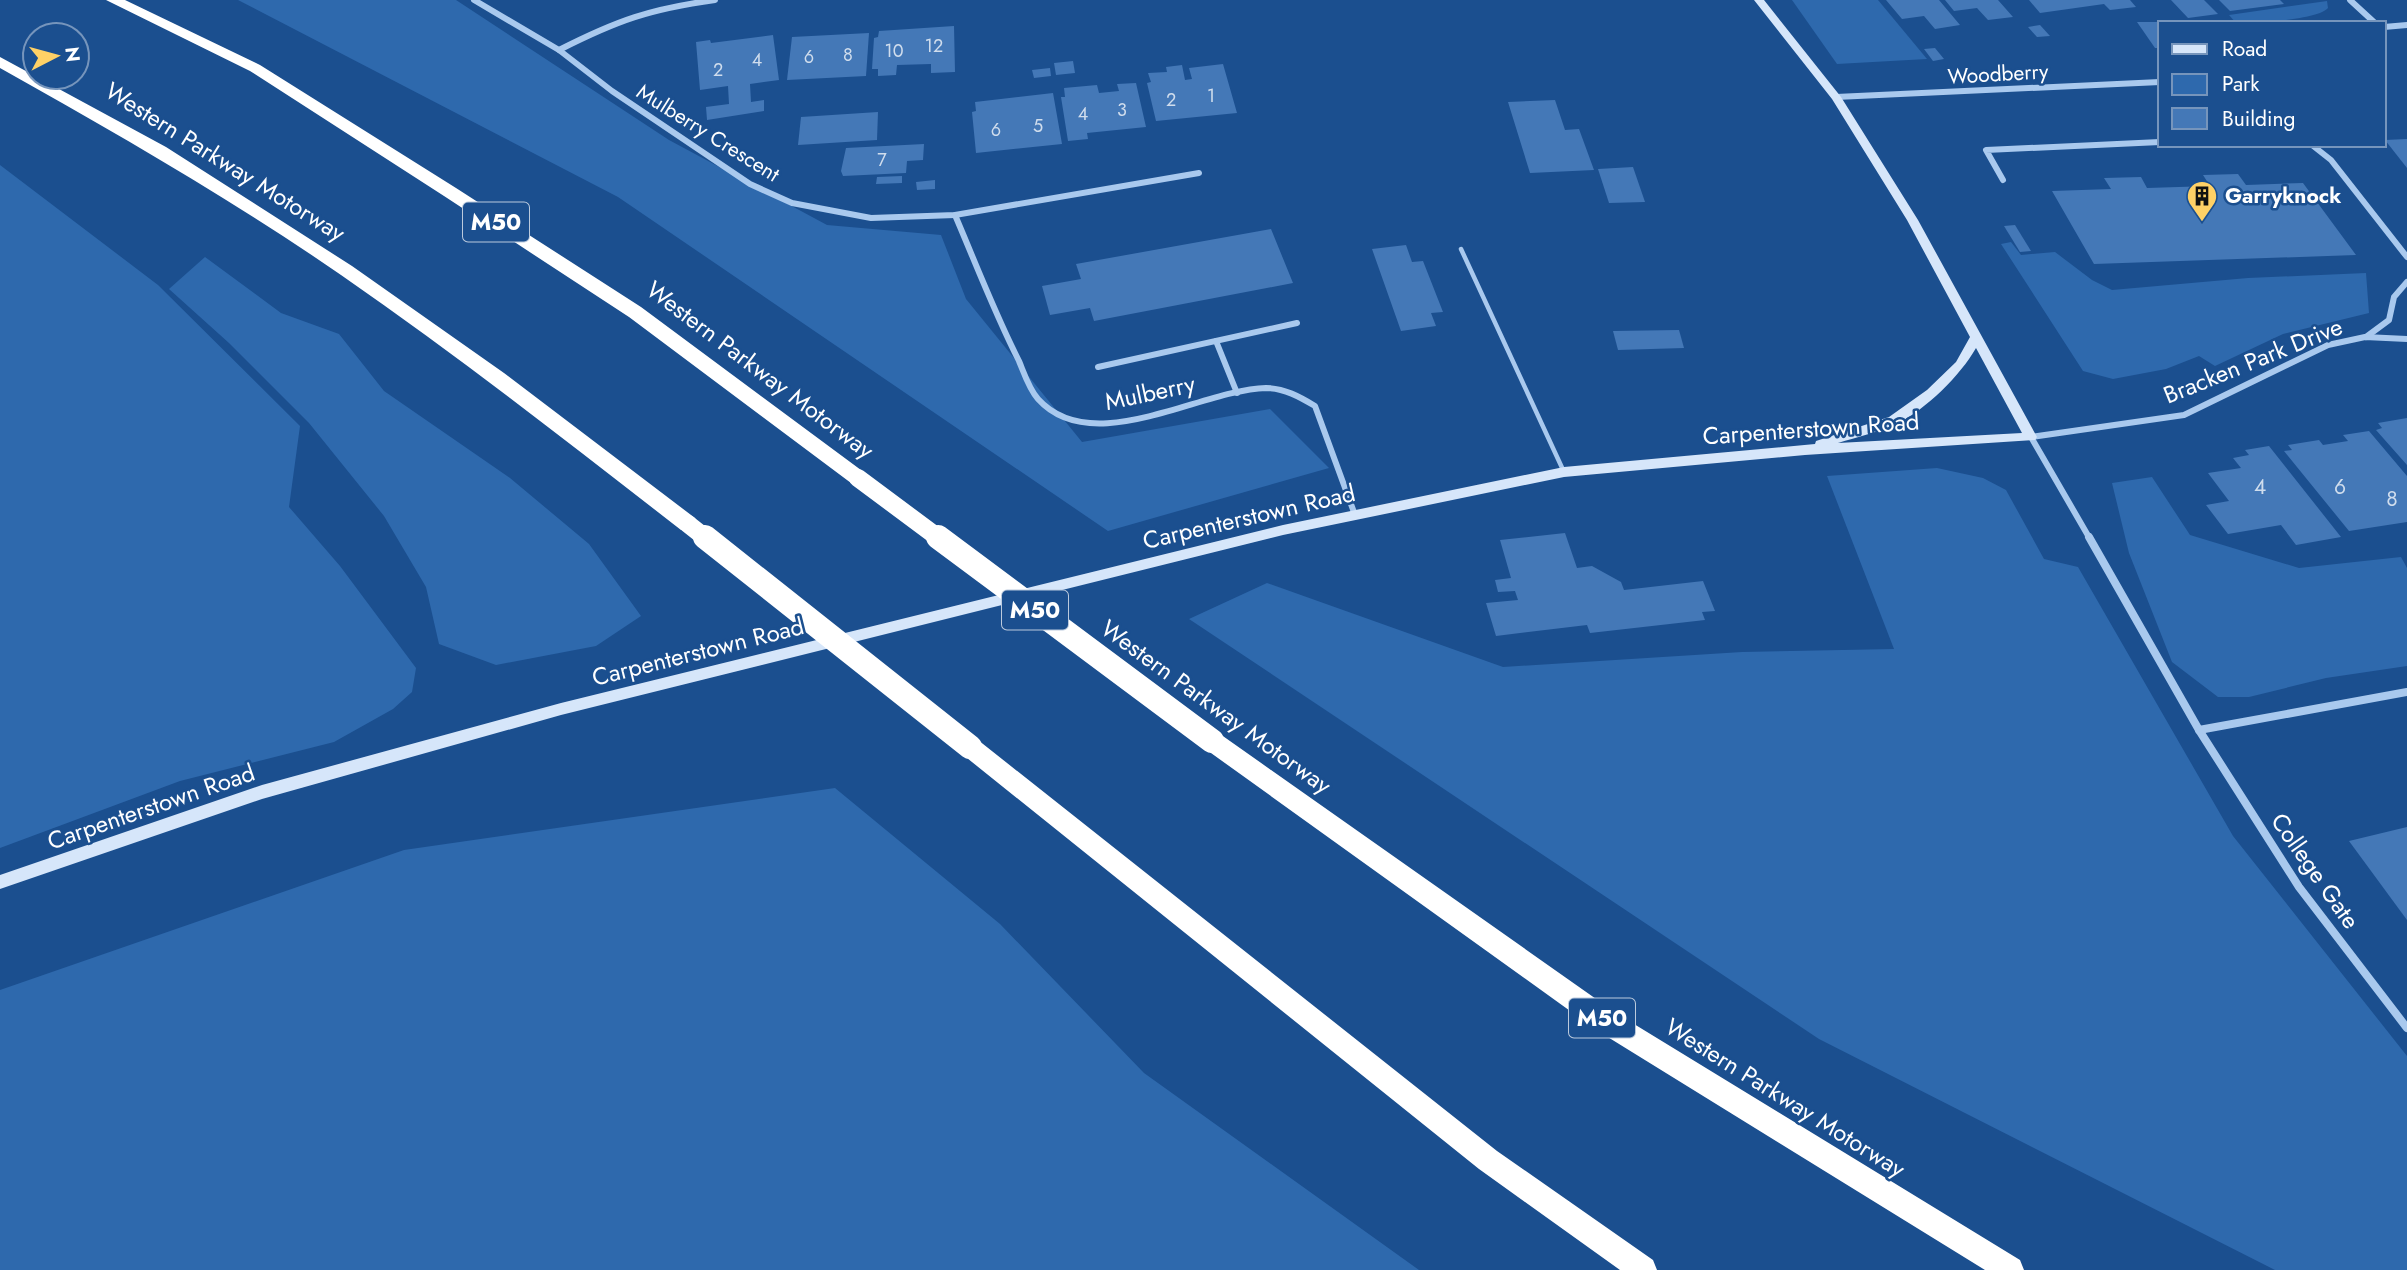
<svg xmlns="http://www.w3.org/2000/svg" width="2407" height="1270" font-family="Jost,sans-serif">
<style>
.green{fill:#2e69ad}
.building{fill:#4478b7}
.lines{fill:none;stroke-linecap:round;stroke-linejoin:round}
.lane{stroke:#a9c9ee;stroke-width:4.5}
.street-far1{stroke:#a9c9ee;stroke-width:6}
.street{stroke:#a9c9ee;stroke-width:8}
.secondary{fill:#d6e6fa;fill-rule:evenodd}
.highway{fill:#fff;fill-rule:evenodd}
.highway-bridge-far1{stroke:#fff;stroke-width:18}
.highway-bridge{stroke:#fff;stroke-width:24}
.labels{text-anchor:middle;stroke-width:5;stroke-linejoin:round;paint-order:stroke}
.far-number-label{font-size:18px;fill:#d0dded}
.far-street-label{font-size:21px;fill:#fff;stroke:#1b4f8f}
.far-poi-label{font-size:21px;font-weight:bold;fill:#fff;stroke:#1b4f8f;text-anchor:start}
.number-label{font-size:21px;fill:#d0dded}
.shield{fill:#1b4f8f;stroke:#bbcadd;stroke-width:2}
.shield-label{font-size:23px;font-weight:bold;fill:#fff}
.street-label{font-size:24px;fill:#fff;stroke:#1b4f8f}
</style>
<rect width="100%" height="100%" fill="#1b4f8f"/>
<g class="green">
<polygon points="238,0 456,0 669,140 827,225 941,235 966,299 1082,442 1270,409 1329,468 1108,531 618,197"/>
<polygon points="1792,0 1878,0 1927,59 1837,64"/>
<path d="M 2327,1 L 2328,8 C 2318,20 2254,23 2236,23 L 2229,15 Z"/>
<polygon points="0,165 158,285 300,426 289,507 340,566 416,668 412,692 393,709 334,742 180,781 0,848"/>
<polygon points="2011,242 2021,255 2055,252 2092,280 2112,290 2248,278 2366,273 2369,313 2283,334 2215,366 2199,356 2166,369 2113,379 2083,371 2001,244"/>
<polygon points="205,257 281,313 339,334 384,391 510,478 589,544 641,616 596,646 496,665 439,644 426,587 384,516 309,423 229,343 169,289"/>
<polygon points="1937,468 1983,478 2006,490 2044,559 2078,567 2233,836 2407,1056 2407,1270 2275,1270 1819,1039 1189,619 1267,583 1503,667 1742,652 1894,649 1827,476"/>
<polygon points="2152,477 2190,535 2299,568 2401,557 2407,568 2407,666 2326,678 2249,697 2218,697 2172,662 2129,553 2112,483"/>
<polygon points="835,788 1000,924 1144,1073 1419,1270 0,1270 0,990 404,850"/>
</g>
<g class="building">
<polygon points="1886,0 1939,0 1960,25 1935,29 1924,16 1902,19"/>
<polygon points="1945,0 1998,0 2013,17 1988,20 1977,8 1954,11"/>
<polygon points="2029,0 2130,0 2136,7 2110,10 2104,4 2040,13"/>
<polygon points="2171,0 2204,0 2218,14 2188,18"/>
<polygon points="2219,0 2280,0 2284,4 2230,11"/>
<polygon points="2137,22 2160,22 2160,48 2155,48"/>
<polygon points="2040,25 2050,36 2037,37 2028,27"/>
<polygon points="954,26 955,72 931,73 931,64 897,65 896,75 878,76 878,69 872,69 874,38 878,37 879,31"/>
<polygon points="869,33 866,76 787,80 792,37"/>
<polygon points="773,35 779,80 750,84 751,102 764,100 764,111 707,120 706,107 729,104 728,86 700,90 696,42 710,40 711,43"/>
<polygon points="1935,48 1944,59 1933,61 1924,49"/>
<polygon points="1073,61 1075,73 1056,75 1054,63"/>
<polygon points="1223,64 1237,113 1156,121 1147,83 1151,82 1148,73 1167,72 1166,67 1182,65 1185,80 1192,79 1189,68"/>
<polygon points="1050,68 1051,76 1034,78 1032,70"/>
<polygon points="1136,83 1146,127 1087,133 1088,139 1068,141 1061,97 1065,97 1064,88 1097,85 1099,93 1119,91 1117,84"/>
<polygon points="1053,93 1062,144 976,153 972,112 976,111 975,102"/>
<polygon points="1555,100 1565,130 1579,129 1594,170 1530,173 1508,102"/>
<polygon points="878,112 877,140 798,145 801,117"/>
<polygon points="2407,139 2407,168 2385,140"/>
<polygon points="924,144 923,160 907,161 906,173 843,176 841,171 846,148"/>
<polygon points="1633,167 1645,202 1609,203 1598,169"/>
<polygon points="2238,174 2246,185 2303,183 2356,255 2094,264 2052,191 2111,189 2104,178 2141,177 2147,188 2210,186 2203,175"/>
<polygon points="902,176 902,183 876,184 877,177"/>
<polygon points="935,180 935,189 917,190 916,182"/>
<polygon points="2015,225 2031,251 2020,252 2004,226"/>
<polygon points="1271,229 1293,283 1094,321 1090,308 1050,315 1042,286 1081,279 1076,264"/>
<polygon points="1406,245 1412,262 1423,261 1443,312 1431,313 1436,326 1401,331 1372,249"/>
<polygon points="1679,330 1684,348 1618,350 1613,331"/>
<polygon points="2407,418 2407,465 2376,430 2382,428 2378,423"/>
<polygon points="2369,431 2407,476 2407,522 2349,531 2284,451 2292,450 2288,445 2319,440 2323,445 2348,441 2343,435"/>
<polygon points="2269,446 2341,537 2296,545 2281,525 2228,534 2206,505 2229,501 2208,473 2241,468 2233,458 2249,455 2245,450"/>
<polygon points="1565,533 1577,568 1592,566 1621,582 1624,590 1703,581 1715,611 1702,612 1705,620 1590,633 1587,625 1496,636 1486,603 1518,600 1515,591 1498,592 1495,580 1511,578 1500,540"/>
<polygon points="2407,827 2407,920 2349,841"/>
</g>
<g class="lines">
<polyline class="lane" points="1461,249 1564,472"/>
<g class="street-far1">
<polyline points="474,0 559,50 612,91 750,184 792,203 871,218 955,215 1199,173"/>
<polyline points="2350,0 2375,23"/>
<polyline points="2384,27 2407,25"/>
<path d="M 559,50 C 618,20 650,9 715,0"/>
<polyline points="1836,97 2160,82"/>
<polyline points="2312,145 2331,160 2407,257"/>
<polyline points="2003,180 1986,150 2160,142"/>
<path d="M 955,215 C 976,264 995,314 1019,361 C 1024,373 1029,389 1038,399 C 1092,459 1200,390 1266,388 C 1284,388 1300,397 1315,406 L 1355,515"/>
<polyline points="2366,337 2389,320 2394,297 2407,282"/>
<polyline points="1216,341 1237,393"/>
<polyline points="1098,367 1297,323"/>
<polyline points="2090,539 2031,437 2184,415 2328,345 2365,337 2407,339"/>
</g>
<g class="street">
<polyline points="2089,537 2199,730 2299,887 2407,1028"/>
<polyline points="2199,730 2407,692"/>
</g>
<path class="secondary" d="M 1754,0 L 1764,0 L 1841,97 L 1918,220 L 2037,437 L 2035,440 L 1805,455 L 1564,477 L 1283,535 L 561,715 L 262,799 L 0,889 L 0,875 L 262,785 L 561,703 L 1283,525 L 1564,467 L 1815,444 L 1816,441 L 1889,417 L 1927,390 L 1956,362 L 1970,337 L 1907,220 L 1832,99 ZM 1976,348 L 2022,433 L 1838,443 C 1857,437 1879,432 1897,424 C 1926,409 1960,376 1976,348 Z"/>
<g class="highway">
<polygon points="106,0 125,0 260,65 456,188 641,307 865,473 868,478 865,483 858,486 851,483 629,317 444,196 250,71"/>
<path d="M 0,57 L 166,147 L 352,266 L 504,373 L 695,518 L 698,524 L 695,530 L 688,532 L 681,530 C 569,443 457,355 341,275 C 231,199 116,133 0,68 Z"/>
<polygon points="1212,731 1220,734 1616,1013 2020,1260 2024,1270 1985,1270 1598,1031 1204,748 1201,741 1204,734"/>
<polygon points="970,737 978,740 1497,1151 1653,1260 1657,1270 1620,1270 1479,1169 962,754 959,747 962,740"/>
</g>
<g class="highway-bridge-far1">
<polyline points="858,478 940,539"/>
<polyline points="688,524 707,539"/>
</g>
<g class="highway-bridge">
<polyline points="705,537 970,747"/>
<polyline points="938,537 1212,741"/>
</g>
</g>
<defs>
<g id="building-pin" transform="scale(1.575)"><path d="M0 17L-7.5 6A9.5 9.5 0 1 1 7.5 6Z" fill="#ffd166" stroke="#1b4f8f"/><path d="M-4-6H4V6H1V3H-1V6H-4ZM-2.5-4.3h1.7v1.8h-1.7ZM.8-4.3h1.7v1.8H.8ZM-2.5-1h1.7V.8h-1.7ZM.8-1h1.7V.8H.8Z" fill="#111"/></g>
</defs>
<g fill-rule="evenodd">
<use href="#building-pin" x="2202" y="196"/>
</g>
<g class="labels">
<g class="far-number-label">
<text x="934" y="52">12</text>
<text x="894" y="57">10</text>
<text x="848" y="61">8</text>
<text x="809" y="63">6</text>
<text x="757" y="66">4</text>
<text x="718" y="76">2</text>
<text x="1211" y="102">1</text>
<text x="1171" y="106">2</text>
<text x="1122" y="116">3</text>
<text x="1083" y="120">4</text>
<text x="1038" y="132">5</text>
<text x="996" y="136">6</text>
<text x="882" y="166">7</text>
</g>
<g class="far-street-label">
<text transform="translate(1998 74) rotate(-3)" y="7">Woodberry</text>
<text transform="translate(708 133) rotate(32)" y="7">Mulberry Crescent</text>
</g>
<g class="far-poi-label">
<text x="2225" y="203">Garryknock</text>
</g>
<g class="number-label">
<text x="2260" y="494">4</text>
<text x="2340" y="494">6</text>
<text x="2392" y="506">8</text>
</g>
<g class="shield">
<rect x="463" y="202.5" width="66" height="39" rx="5"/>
<rect x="1002" y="590.5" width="66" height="39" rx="5"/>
<rect x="1569" y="998.5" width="66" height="39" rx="5"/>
</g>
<g class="shield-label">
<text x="496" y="230">M50</text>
<text x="1035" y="618">M50</text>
<text x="1602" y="1026">M50</text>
</g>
<g class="street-label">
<text transform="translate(225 162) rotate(32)" y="8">Western Parkway Motorway</text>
<text transform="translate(2253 361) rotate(-22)" y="8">Bracken Park Drive</text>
<text transform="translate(760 370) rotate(37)" y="8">Western Parkway Motorway</text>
<text transform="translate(1150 393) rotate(-12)" y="8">Mulberry</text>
<text transform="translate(1811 429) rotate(-4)" y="8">Carpenterstown Road</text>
<text transform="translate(1249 517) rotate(-13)" y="8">Carpenterstown Road</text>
<text transform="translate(698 652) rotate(-14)" y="8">Carpenterstown Road</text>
<text transform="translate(1216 707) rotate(36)" y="8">Western Parkway Motorway</text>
<text transform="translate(151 807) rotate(-19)" y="8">Carpenterstown Road</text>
<text transform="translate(2315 871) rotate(55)" y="8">College Gate</text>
<text transform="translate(1785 1098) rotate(32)" y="8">Western Parkway Motorway</text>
</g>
</g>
<rect x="2158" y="21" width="228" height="126" fill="#1b4f8f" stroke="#7695bc" stroke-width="2"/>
<rect x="2172" y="44" width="35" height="10" fill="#d6e6fa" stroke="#7695bc" stroke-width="2"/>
<text x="2222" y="56" font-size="21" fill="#ffffff">Road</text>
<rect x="2172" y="74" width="35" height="21" fill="#2e69ad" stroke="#7695bc" stroke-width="2"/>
<text x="2222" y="91" font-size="21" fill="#ffffff">Park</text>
<rect x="2172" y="108" width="35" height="21" fill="#4478b7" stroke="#7695bc" stroke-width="2"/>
<text x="2222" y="126" font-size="21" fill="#ffffff">Building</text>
<g transform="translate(56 56) rotate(84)"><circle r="33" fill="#1b4f8f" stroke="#7695bc" stroke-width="2"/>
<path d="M0-5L12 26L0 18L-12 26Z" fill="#ffd166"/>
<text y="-10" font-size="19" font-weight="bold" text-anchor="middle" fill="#ffffff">N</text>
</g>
</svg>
